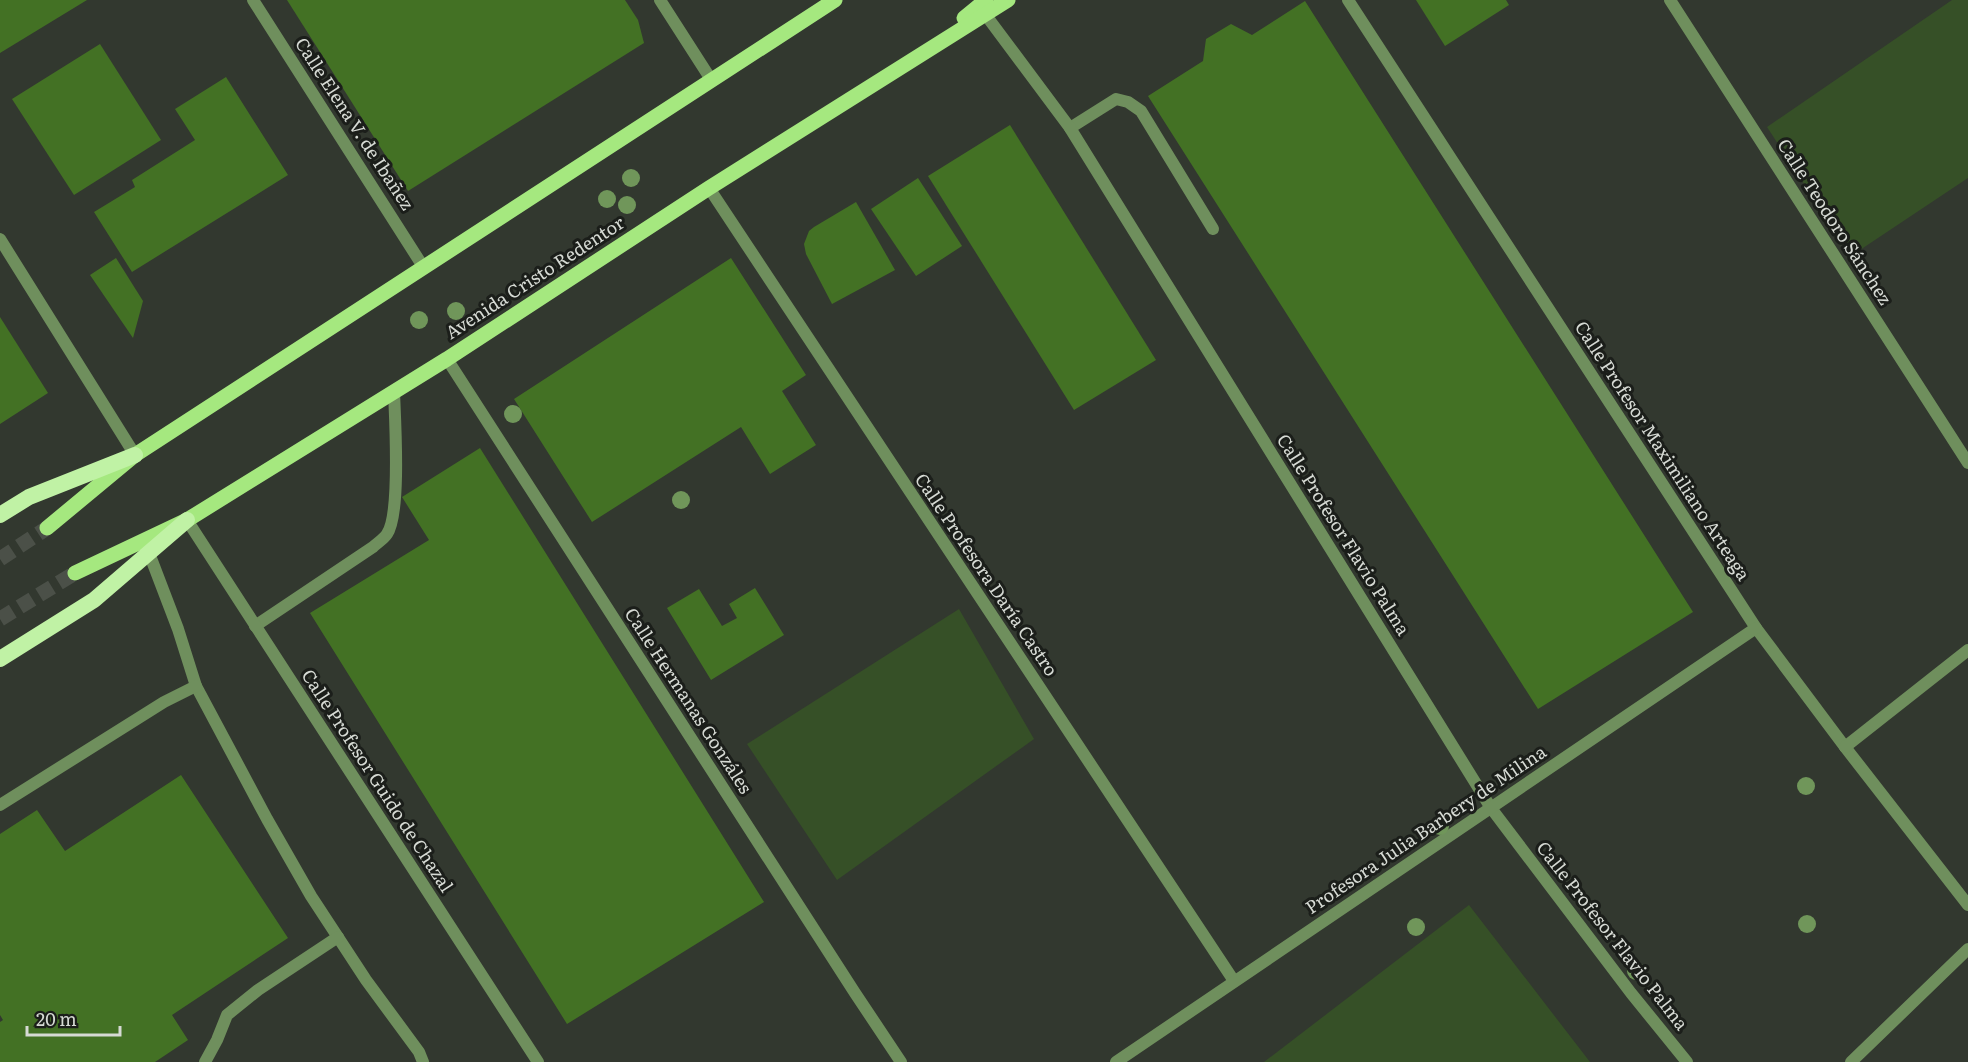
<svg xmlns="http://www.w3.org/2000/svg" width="1968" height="1062" font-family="Literata,serif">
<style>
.green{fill:#365027}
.building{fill:#437124}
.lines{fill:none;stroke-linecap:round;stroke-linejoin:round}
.primary-tunnel{stroke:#4b5048;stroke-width:15;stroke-dasharray:15 8;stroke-linecap:butt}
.service{stroke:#6f8f5d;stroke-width:12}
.minor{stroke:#6f8f5d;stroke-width:12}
.primary{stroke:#a5e87f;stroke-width:15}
.trunk{stroke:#c0f2a5;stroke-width:16}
.tree{fill:#70965a}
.labels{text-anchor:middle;stroke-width:6;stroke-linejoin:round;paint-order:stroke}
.street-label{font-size:18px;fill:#d6dad4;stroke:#1b1e1a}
</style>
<rect width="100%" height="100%" fill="#32382f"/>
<g class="green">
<polygon points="1952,0 1968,0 1968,178 1851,256 1767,127"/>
<polygon points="959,609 1034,739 837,880 747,744"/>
<polygon points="1469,905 1590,1062 1264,1062"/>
</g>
<g class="building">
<polygon points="0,0 87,0 0,53"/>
<polygon points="287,0 625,0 638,20 644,43 408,191"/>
<polygon points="1416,0 1506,0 1509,5 1445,46"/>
<polygon points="1305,1 1693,612 1538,709 1148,96 1203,61 1206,39 1231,24 1252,35"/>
<polygon points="100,44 161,140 74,195 12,99"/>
<polygon points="226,77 288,175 132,272 94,212 135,187 132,180 195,140 175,109"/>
<polygon points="1010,125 1156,360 1074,410 928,176"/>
<polygon points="918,178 962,246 916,276 871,209"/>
<polygon points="856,202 895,270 832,304 806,254 804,244 809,231 814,227"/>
<polygon points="116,258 143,301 133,338 90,275"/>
<polygon points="731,258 806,375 782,391 816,445 770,474 741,427 592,522 514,399"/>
<polygon points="0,317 48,393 0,424"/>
<polygon points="480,448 764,902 567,1024 310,613 429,540 402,497"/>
<polygon points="755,588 784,635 711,680 667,608 699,589 722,626 737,618 729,604"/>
<polygon points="181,775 288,938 172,1015 188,1040 155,1062 0,1062 0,1022 3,1020 0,1015 0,834 37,810 65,851"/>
</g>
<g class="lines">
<g class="primary-tunnel">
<polyline points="0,559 47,528"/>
<polyline points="0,619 75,573"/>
</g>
<g class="service">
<polyline points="1070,128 1116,99 1128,102 1141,111 1213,229"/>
<polyline points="149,553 178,629 196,686 267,819 311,896 366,980 419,1052 423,1062"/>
<path d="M 255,626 L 373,547 C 377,543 384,539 387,534 C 401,514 395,420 394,392"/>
<polyline points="0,805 164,702 196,686"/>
<polyline points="205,1062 217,1040 227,1015 258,990 338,937"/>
</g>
<g class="minor">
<polyline points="253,0 424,268"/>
<polyline points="660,0 712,81"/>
<polyline points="1348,0 1756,628 1845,747 1968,905"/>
<polyline points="1670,0 1968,463"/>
<polyline points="985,14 1070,128 1491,808 1631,993 1687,1062"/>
<polyline points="709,188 1234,981"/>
<polyline points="0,239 135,455"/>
<polyline points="447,359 855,993 901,1062"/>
<polyline points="187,520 538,1062"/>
<polyline points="1845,747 1968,650"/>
<polyline points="1116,1062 1756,628"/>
<polyline points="1851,1062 1968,949"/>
</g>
<g class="primary">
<polyline points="964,18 986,0"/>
<polyline points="47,528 135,455 835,0"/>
<polyline points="75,573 187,520 447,359 709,188 1008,0"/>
</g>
<g class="trunk">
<polyline points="0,515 29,497 135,455"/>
<polyline points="0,659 94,600 187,520"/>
</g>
</g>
<g class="tree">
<circle cx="631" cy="178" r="9"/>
<circle cx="607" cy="199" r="9"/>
<circle cx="627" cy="205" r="9"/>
<circle cx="456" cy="311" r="9"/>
<circle cx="419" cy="320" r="9"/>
<circle cx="513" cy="414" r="9"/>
<circle cx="681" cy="500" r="9"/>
<circle cx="1806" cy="786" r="9"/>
<circle cx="1440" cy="826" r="9"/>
<circle cx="1807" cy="924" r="9"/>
<circle cx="1416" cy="927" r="9"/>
<circle cx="1636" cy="971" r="9"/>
</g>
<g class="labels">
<g class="street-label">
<text transform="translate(354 124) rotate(57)" y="6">Calle Elena V. de Ibañez</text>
<text transform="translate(1834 222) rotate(57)" y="6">Calle Teodoro Sánchez</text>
<text transform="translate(535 278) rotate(-33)" y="6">Avenida Cristo Redentor</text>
<text transform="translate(1662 451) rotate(57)" y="6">Calle Profesor Maximiliano Arteaga</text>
<text transform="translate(1343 535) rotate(58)" y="6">Calle Profesor Flavio Palma</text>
<text transform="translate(986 575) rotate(56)" y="6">Calle Profesora Daría Castro</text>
<text transform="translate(688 701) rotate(57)" y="6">Calle Hermanas Gonzáles</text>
<text transform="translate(377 781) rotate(57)" y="6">Calle Profesor Guido de Chazal</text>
<text transform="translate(1426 830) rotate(-34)" y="6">Profesora Julia Barbery de Milina</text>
<text transform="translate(1612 936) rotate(52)" y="6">Calle Profesor Flavio Palma</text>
</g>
</g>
<path d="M27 1026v9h93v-9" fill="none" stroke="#d6dad4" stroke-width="3"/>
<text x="36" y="1026" font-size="18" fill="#d6dad4" stroke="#1b1e1a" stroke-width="4.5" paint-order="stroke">20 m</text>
</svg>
